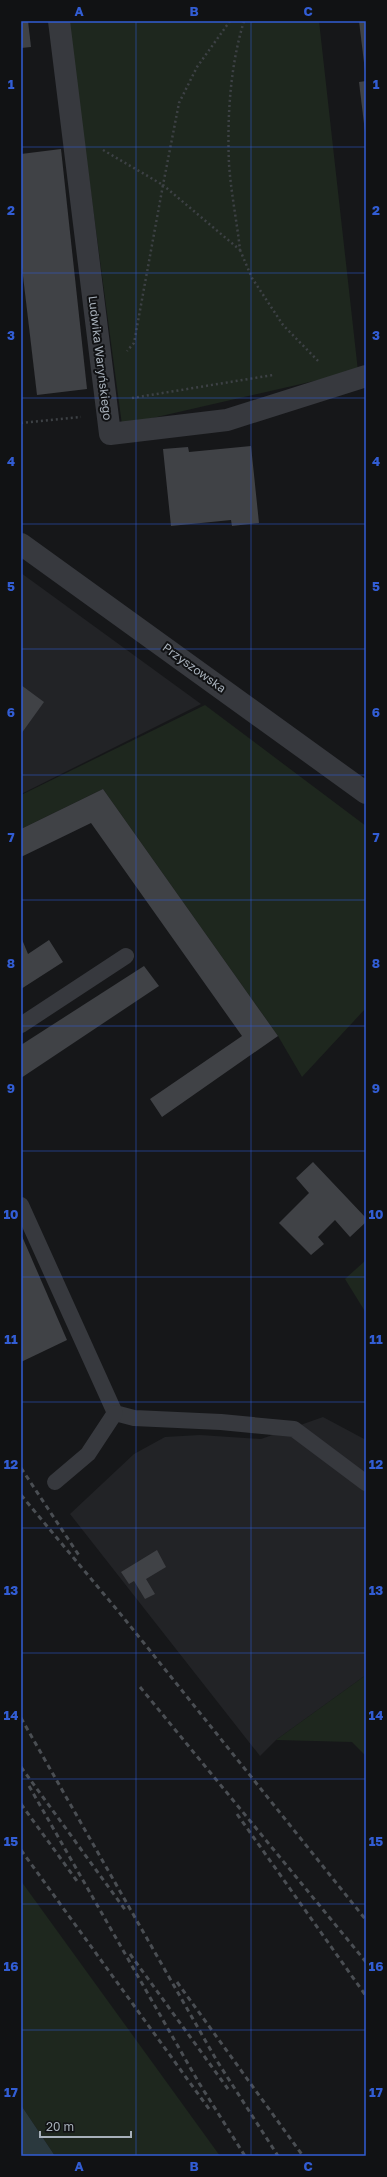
<svg xmlns="http://www.w3.org/2000/svg" width="387" height="2177" font-family="'Golos Text',sans-serif">
<style>
.built{fill:#222326}
.green{fill:#1e271e}
.water{fill:#2b393e}
.building{fill:#404246}
.lines{fill:none;stroke-linecap:round;stroke-linejoin:round}
.path{stroke:#3d4145;stroke-width:2.5;stroke-dasharray:2 3;stroke-linecap:butt}
.service{stroke:#37393e;stroke-width:16}
.minor{stroke:#37393e;stroke-width:22}
.tertiary{stroke:#37393e;stroke-width:22}
.rail{stroke:#4a4e53;stroke-width:3;stroke-dasharray:5 4;stroke-linecap:butt}
.grid{fill:none;stroke:#325dd4;stroke-width:1;stroke-opacity:0.55}
.labels{text-anchor:middle;stroke-width:4;stroke-linejoin:round;paint-order:stroke}
.street-label{font-size:12px;fill:#a7b0ba;stroke:#111214}
.neatline{fill:none;stroke:#325dd4;stroke-width:1.5}
.grid-label{font-size:13px;text-anchor:middle;font-weight:bold;fill:#325dd4}
</style>
<rect width="100%" height="100%" fill="#161719"/>
<g class="built">
<polygon points="21,573 201,704 21,794"/>
<polygon points="323,1417 366,1440 366,1675 276,1740 260,1756 70,1514 134,1454 165,1437 200,1435 261,1439"/>
</g>
<g class="green">
<polygon points="68,21 319,21 358,371 122,425"/>
<polygon points="205,705 366,826 366,1008 302,1077 278,1036 103,789 21,829 21,795"/>
<polygon points="366,1260 366,1313 345,1279"/>
<polygon points="366,1675 366,1756 352,1742 276,1740"/>
<polygon points="21,1881 220,2156 55,2156 21,2105"/>
</g>
<polygon class="water" points="21,2105 55,2156 21,2156"/>
<g class="building">
<polygon points="21,21 28,21 31,47 21,48"/>
<polygon points="359,21 366,21 366,71 365,71"/>
<polygon points="366,81 366,132 365,132 359,82"/>
<polygon points="61,149 87,389 37,395 21,259 21,154"/>
<polygon points="251,446 259,523 232,526 231,520 171,526 163,449 188,447 189,452"/>
<polygon points="21,685 44,702 21,734"/>
<polygon points="103,789 278,1036 162,1117 150,1099 242,1036 91,823 21,857 21,829"/>
<polygon points="21,937 28,954 49,940 63,962 21,989"/>
<polygon points="144,966 159,986 21,1078 21,1045"/>
<polygon points="313,1162 366,1218 366,1222 350,1237 335,1220 318,1237 324,1244 311,1255 279,1223 309,1193 296,1178"/>
<polygon points="21,1234 67,1340 21,1362"/>
<polygon points="157,1550 166,1567 146,1579 155,1594 145,1599 134,1581 129,1584 121,1572"/>
</g>
<g class="lines">
<g class="path">
<path d="M 230,21 L 197,67 L 179,103 L 163,185 L 240,250 C 237,222 231,193 229,164 C 227,118 230,66 244,21"/>
<polyline points="103,150 163,185 134,343 127,351"/>
<polyline points="240,250 252,278 283,325 320,363"/>
<polyline points="132,398 273,375"/>
<polyline points="21,423 81,417"/>
</g>
<g class="service">
<polyline points="21,1025 126,956"/>
<polyline points="21,1205 115,1413 134,1418 221,1422 294,1429 366,1483"/>
<polyline points="55,1482 88,1454 115,1413"/>
</g>
<polyline class="minor" points="59,21 110,434 227,420 366,376"/>
<polyline class="tertiary" points="21,544 366,793"/>
<g class="rail">
<polyline points="21,1468 80,1557"/>
<polyline points="21,1495 123,1617 366,1920"/>
<polyline points="140,1687 366,1962"/>
<polyline points="21,1718 217,2061 278,2156"/>
<polyline points="21,1767 126,1911"/>
<polyline points="29,1786 199,2083 245,2156"/>
<polyline points="21,1804 77,1881"/>
<polyline points="237,1814 366,1996"/>
<polyline points="21,1850 209,2109"/>
<polyline points="130,1954 228,2089"/>
<polyline points="177,1982 303,2156"/>
</g>
</g>
<path class="grid" d="M 136,21 L 136,2156M 251,21 L 251,2156M 21,147 L 366,147M 21,273 L 366,273M 21,398 L 366,398M 21,524 L 366,524M 21,649 L 366,649M 21,775 L 366,775M 21,900 L 366,900M 21,1026 L 366,1026M 21,1151 L 366,1151M 21,1277 L 366,1277M 21,1402 L 366,1402M 21,1528 L 366,1528M 21,1653 L 366,1653M 21,1779 L 366,1779M 21,1904 L 366,1904M 21,2030 L 366,2030"/>
<g class="labels">
<g class="street-label">
<text transform="translate(100 358) rotate(83)" y="4">Ludwika Waryńskiego</text>
<text transform="translate(194 668) rotate(36)" y="4">Przyszowska</text>
</g>
</g>
<rect width="387" height="2177" fill="none" stroke="#111214" stroke-width="44"/>
<path d="M40 2131v6h91v-6" fill="none" stroke="#a7b0ba" stroke-width="2"/>
<text x="46" y="2131" font-size="12" fill="#a7b0ba" stroke="#111214" stroke-width="3" paint-order="stroke">20 m</text>
<rect x="22" y="22" width="343" height="2133" class="neatline"/>
<g class="grid-label">
<text x="79" y="16">A</text>
<text x="194" y="16">B</text>
<text x="308" y="16">C</text>
<text x="11" y="89">1</text>
<text x="376" y="89">1</text>
<text x="11" y="215">2</text>
<text x="376" y="215">2</text>
<text x="11" y="340">3</text>
<text x="376" y="340">3</text>
<text x="11" y="466">4</text>
<text x="376" y="466">4</text>
<text x="11" y="591">5</text>
<text x="376" y="591">5</text>
<text x="11" y="717">6</text>
<text x="376" y="717">6</text>
<text x="11" y="842">7</text>
<text x="376" y="842">7</text>
<text x="11" y="968">8</text>
<text x="376" y="968">8</text>
<text x="11" y="1093">9</text>
<text x="376" y="1093">9</text>
<text x="11" y="1219">10</text>
<text x="376" y="1219">10</text>
<text x="11" y="1344">11</text>
<text x="376" y="1344">11</text>
<text x="11" y="1469">12</text>
<text x="376" y="1469">12</text>
<text x="11" y="1595">13</text>
<text x="376" y="1595">13</text>
<text x="11" y="1720">14</text>
<text x="376" y="1720">14</text>
<text x="11" y="1846">15</text>
<text x="376" y="1846">15</text>
<text x="11" y="1971">16</text>
<text x="376" y="1971">16</text>
<text x="11" y="2097">17</text>
<text x="376" y="2097">17</text>
<text x="79" y="2171">A</text>
<text x="194" y="2171">B</text>
<text x="308" y="2171">C</text>
</g>
</svg>
